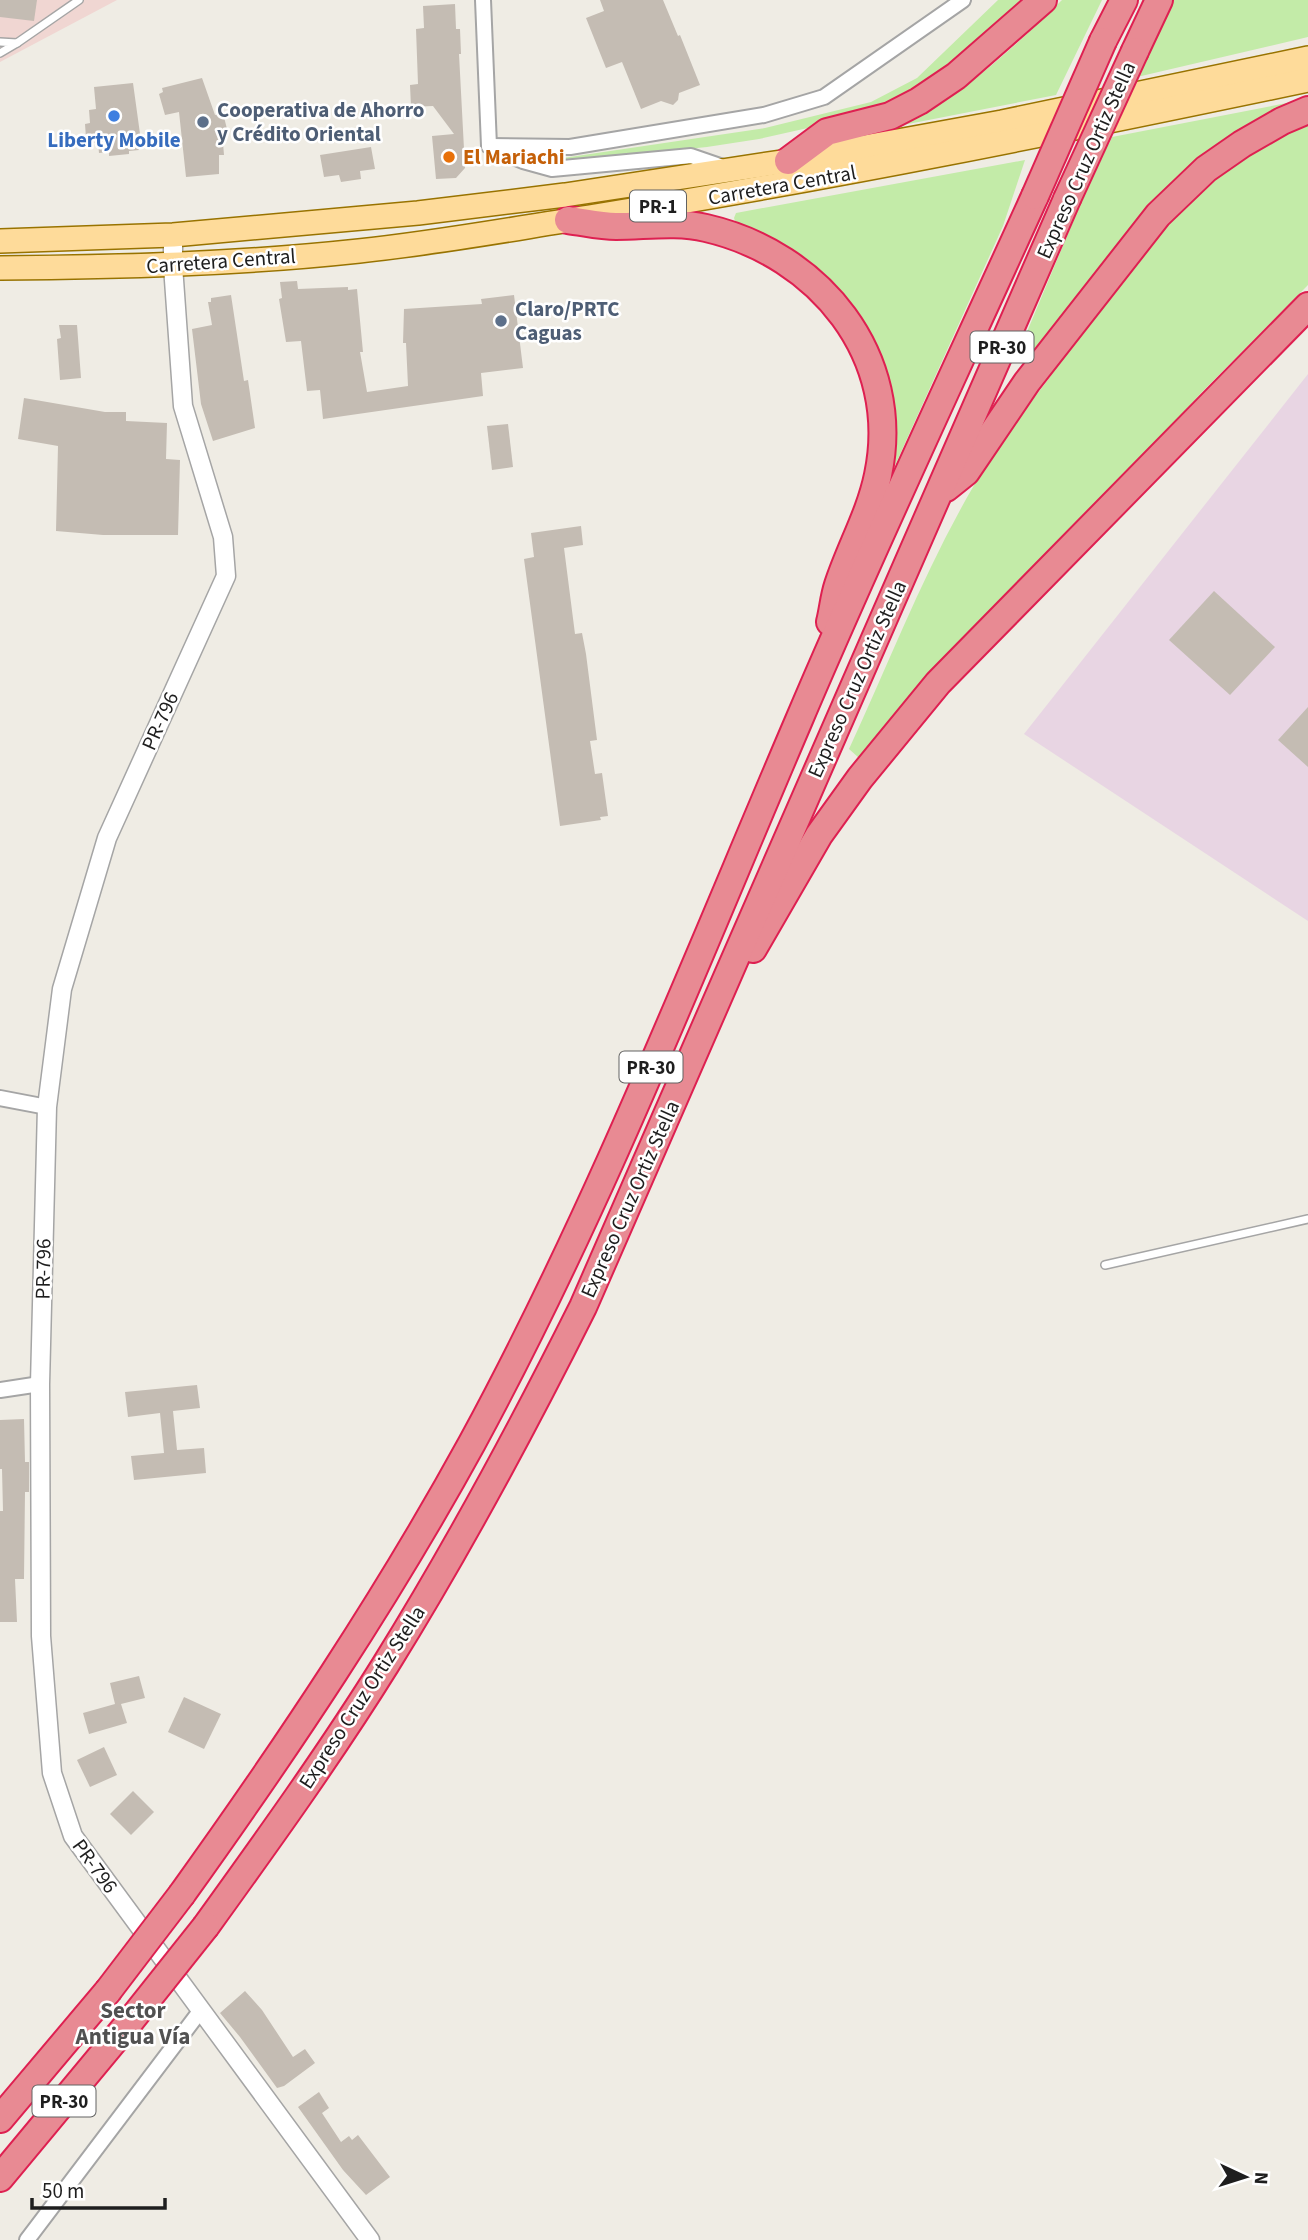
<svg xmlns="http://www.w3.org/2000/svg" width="1308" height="2240" font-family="'Source Sans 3',sans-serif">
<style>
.commercial{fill:#f0d6d2}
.industrial{fill:#e8d5e3}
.grass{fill:#c3eba8}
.building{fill:#c4bcb3}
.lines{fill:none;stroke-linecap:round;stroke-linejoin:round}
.service-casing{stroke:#a5a5a5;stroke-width:10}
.minor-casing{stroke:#a5a5a5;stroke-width:18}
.tertiary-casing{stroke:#a5a5a5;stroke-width:21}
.primary-casing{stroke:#987300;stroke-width:26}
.motorway-casing{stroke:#de2051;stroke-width:30}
.service{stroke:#fff;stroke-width:7}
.minor{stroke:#fff;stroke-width:14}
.tertiary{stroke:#fff;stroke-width:18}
.primary{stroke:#fedb9a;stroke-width:23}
.motorway{stroke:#e88a93;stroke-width:26}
.motorway-bridge-casing{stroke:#de2051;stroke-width:30;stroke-linecap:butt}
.motorway-bridge{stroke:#e88a93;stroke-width:26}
.shop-dot{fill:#3f7fe0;stroke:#fff;stroke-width:2.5}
.service-dot{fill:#5c6f8a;stroke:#fff;stroke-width:2.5}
.food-dot{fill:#e8710a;stroke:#fff;stroke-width:2.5}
.labels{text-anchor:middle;stroke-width:5;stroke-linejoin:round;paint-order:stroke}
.shield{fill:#fff;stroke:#626262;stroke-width:2}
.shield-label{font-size:19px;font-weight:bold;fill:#1e1e1e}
.service-label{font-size:21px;font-weight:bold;fill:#4e5e75;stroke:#fff;text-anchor:start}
.shop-label{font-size:21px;font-weight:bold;fill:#366cbe;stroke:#fff}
.food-label{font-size:21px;font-weight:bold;fill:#c56008;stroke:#fff;text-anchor:start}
.street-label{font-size:21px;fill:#1e1e1e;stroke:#fff}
.neighbourhood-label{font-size:23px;font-weight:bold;fill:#515151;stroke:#fff}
</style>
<rect width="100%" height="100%" fill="#efece4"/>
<polygon class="commercial" points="0,0 117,0 0,62"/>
<polygon class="industrial" points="1308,374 1308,921 1024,734"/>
<g class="grass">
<polygon points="998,0 1034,0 993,36 884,111 759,139 707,147 558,162 558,160 563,158 765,128 871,102 917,78"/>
<path d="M 1062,0 L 1102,0 L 1056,95 L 903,125 C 963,94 1014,48 1062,0 Z"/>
<polygon points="1171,0 1308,0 1308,37 1137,77"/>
<polygon points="1292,102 1293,105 1251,127 1033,361 1019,351 1105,145 1109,144 1112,137"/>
<path d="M 1308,122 L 1308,285 L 1201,393 L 1075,529 L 943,661 L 894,715 L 859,758 L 849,749 C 893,654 931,553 987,464 C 1007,434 1029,405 1050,377 L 1056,363 C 1104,302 1151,230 1212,180 C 1241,156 1274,139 1308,122 Z"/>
<path d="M 1025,160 L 1003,226 L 892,472 C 895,442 897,409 889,380 C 885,363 876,345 867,331 C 860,320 855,308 847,298 C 821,263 777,238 736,224 L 734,218 L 736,213 Z"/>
</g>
<g class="building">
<polygon points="0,0 37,0 34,21 0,17"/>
<polygon points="600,0 663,0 678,36 680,35 700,85 679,93 678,100 673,105 661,101 641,109 622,62 606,68 586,18 604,11"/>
<polygon points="455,4 456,29 460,29 461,54 459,54 465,168 456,178 436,179 432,136 454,134 433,106 411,107 410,85 418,84 416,29 424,28 423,6"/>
<polygon points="202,78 215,115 223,113 227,129 222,131 224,155 219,155 219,174 186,177 179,112 165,115 159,94 163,92 162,88"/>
<polygon points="133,83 141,141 138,142 139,150 129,151 129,154 109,156 109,152 99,153 98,142 94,143 93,137 86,138 85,124 90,123 89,110 96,109 94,87"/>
<polygon points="371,147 375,169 360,171 361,179 341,182 339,175 324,177 320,155"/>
<polygon points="297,281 298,289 348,287 348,290 357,289 363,352 360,352 367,392 408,386 406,343 403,343 404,309 482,304 481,299 514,295 523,368 481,373 483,396 323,419 320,390 307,391 301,341 286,342 279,299 282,298 280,282"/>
<polygon points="231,295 244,381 248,380 255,428 213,441 201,404 192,329 212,325 208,302 211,302 211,298"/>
<polygon points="59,325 77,325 81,378 60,380 57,339 61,338"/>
<polygon points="24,398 105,412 126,412 126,421 167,423 166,459 180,460 178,535 103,535 56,531 58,446 18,439"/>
<polygon points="508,424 513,467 492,470 487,426"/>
<polygon points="581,526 583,545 564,548 575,634 582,633 586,654 597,740 590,741 595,774 602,773 608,816 600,817 601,820 560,826 524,559 534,557 531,533"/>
<polygon points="1214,591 1275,647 1230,695 1169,640"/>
<polygon points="1308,707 1308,767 1278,740"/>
<polygon points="197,1385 200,1408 173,1411 177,1450 204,1448 206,1473 134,1480 131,1456 164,1453 160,1413 128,1417 125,1392"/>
<polygon points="24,1419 25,1462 29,1462 29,1492 25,1492 24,1579 15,1579 17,1622 0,1622 0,1511 3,1511 2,1469 0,1469 0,1420"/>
<polygon points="139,1676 145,1698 121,1704 127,1723 89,1734 83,1713 115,1704 110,1683"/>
<polygon points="184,1697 221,1714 204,1749 168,1732"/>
<polygon points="104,1747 117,1775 90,1787 77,1760"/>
<polygon points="133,1791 154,1812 131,1835 110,1814"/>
<polygon points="245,1991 262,2010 293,2057 305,2049 315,2063 284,2086 277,2088 240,2037 220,2013"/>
<polygon points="319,2092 329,2108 322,2113 341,2142 349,2136 352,2140 358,2135 390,2177 366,2195 343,2170 298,2107"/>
</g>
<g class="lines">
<g class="service-casing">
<g id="service">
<polyline points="0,42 17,43 0,53"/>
<polyline points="17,43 79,0"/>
<polyline points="1105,1265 1308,1219"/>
</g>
</g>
<g class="minor-casing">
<g id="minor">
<polyline points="483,0 489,146"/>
<polyline points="489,146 570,147 764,115 824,97 963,0"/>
<polyline points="497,150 523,161 552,169 691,156 723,167"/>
<polyline points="0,1098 47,1107"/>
<polyline points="0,1390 40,1384"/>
<polyline points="27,2240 201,2010"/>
</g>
</g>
<g class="tertiary-casing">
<polyline id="tertiary" points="173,235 173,266 183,406 223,537 226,576 107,838 62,989 47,1107 40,1384 41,1636 52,1773 73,1836 370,2240"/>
</g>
<g class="primary-casing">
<g id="primary">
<polyline points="0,241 173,235 418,213 565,195 788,161 1002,122 1308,58"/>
<path d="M 0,268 C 120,267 239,264 359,251 C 436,243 512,229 589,217 C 830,179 1069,130 1308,80"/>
</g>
</g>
<g class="motorway-casing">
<g id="motorway">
<polyline points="1103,41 1124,0"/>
<polyline points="1135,51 1159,0"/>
<polyline points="788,161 827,132 890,116 919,101 956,76 1043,0"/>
<path d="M 568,220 C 584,222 600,226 616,226 C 646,226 676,221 706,228 C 819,254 903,356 878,475 C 870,514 850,548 838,585 C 834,597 833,610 830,622"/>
<polyline points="946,488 966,472 1027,382 1158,215 1206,169 1242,144 1282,121 1308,110"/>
<polyline points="753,949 819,835 860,778 938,683 1308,306"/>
<path d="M 182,1894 C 286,1749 386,1600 472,1443 C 598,1211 695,963 799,720 C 874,543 956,370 1035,196"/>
<path d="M 206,1926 C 268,1840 330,1754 386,1664 C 458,1548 522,1429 583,1307 L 1067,199"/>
<polyline points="0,2119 108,1991"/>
<polyline points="0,2178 128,2024"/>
</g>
</g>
<use href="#service" class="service"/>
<use href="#minor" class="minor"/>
<use href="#tertiary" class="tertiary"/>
<use href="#primary" class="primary"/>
<use href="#motorway" class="motorway"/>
<g class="motorway-bridge-casing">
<g id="motorway-bridge">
<polyline points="1035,196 1103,41"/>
<polyline points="1067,199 1135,51"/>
<polyline points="108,1991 182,1894"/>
<polyline points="128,2024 206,1926"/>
</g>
</g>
<use href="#motorway-bridge" class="motorway-bridge"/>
</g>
<circle class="shop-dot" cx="114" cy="116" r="7"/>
<g class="service-dot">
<circle cx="203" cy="122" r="7"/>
<circle cx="501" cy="321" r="7"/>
</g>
<circle class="food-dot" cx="449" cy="157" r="7"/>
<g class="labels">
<g class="shield">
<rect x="630" y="190.5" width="56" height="31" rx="5"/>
<rect x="970.5" y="331.5" width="63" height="31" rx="5"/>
<rect x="619.5" y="1051.5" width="63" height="31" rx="5"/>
<rect x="32.5" y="2085.5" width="63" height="31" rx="5"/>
</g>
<g class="shield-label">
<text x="658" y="213">PR-1</text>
<text x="1002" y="354">PR-30</text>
<text x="651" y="1074">PR-30</text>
<text x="64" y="2108">PR-30</text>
</g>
<g class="service-label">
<text x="217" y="117">Cooperativa de Ahorro<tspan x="217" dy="24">y Crédito Oriental</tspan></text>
<text x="515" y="316">Claro/PRTC<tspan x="515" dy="24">Caguas</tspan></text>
</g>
<g class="shop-label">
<text x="114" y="147">Liberty Mobile</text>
</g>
<g class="food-label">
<text x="463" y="164">El Mariachi</text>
</g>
<g class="street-label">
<text transform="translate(1086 160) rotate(-66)" y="7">Expreso Cruz Ortiz Stella</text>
<text transform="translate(782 185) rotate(-10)" y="7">Carretera Central</text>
<text transform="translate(221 261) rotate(-4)" y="7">Carretera Central</text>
<text transform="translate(857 679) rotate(-66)" y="7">Expreso Cruz Ortiz Stella</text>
<text transform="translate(160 721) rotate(-66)" y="7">PR-796</text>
<text transform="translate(630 1199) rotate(-66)" y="7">Expreso Cruz Ortiz Stella</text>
<text transform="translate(43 1269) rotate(-89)" y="7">PR-796</text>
<text transform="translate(362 1697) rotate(-57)" y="7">Expreso Cruz Ortiz Stella</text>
<text transform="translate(95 1866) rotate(54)" y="7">PR-796</text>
</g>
<g class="neighbourhood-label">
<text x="133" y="2018">Sector<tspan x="133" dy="26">Antigua Vía</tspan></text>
</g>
</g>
<g transform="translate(1245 2177) rotate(94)" stroke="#ffffff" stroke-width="5" paint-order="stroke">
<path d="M0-5L12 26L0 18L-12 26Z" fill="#1e1e1e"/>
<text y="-10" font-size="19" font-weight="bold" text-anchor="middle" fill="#1e1e1e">N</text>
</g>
<path d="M32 2198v10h133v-10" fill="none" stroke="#1e1e1e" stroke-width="3.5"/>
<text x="42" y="2198" font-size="21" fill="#1e1e1e" stroke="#ffffff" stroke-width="5" paint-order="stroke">50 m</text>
</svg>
